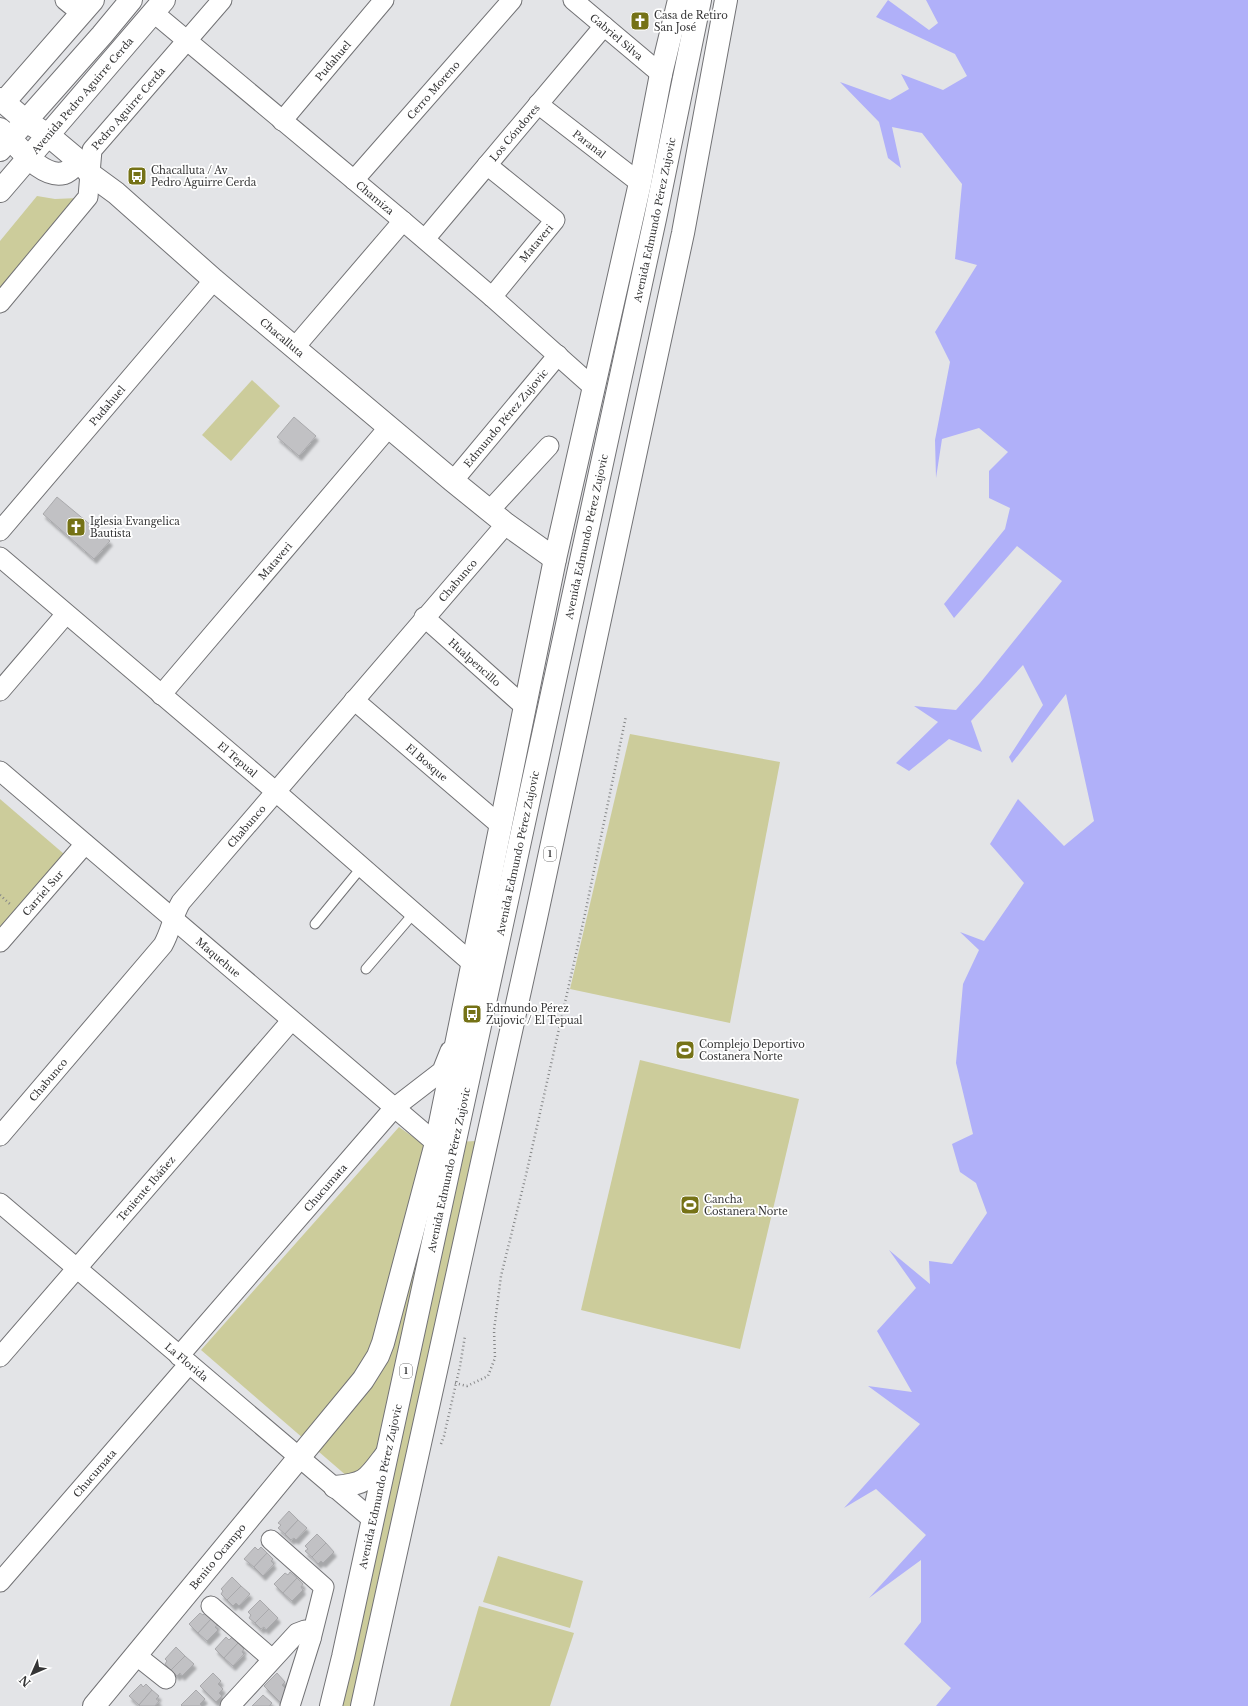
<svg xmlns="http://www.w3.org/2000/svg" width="1248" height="1706" font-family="'Libre Baskerville',serif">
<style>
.green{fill:#cccc9b}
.water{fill:#b0b0f9}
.building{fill:#c1c1c4;stroke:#a9a9ac;filter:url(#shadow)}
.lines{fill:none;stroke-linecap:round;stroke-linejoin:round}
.service-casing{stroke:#727275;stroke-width:11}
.minor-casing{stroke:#727275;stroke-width:21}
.tertiary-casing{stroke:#727275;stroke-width:24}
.secondary-casing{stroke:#727275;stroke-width:24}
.primary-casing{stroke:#727275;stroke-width:24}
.trunk-casing{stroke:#727275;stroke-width:24}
.path{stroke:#858687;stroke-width:2.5;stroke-dasharray:1 3;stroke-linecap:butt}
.service{stroke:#fff;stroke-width:9}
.minor{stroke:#fff;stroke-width:19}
.tertiary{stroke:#fff;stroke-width:22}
.secondary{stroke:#fff;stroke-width:22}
.primary{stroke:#fff;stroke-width:22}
.trunk{stroke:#fff;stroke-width:22}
.labels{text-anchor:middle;stroke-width:3.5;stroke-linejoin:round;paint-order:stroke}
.shield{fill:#fff;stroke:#727272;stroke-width:1}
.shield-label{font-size:9px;font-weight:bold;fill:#353536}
.poi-label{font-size:10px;fill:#353536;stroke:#fff;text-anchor:start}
.street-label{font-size:10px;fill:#353536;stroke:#fff}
</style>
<defs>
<filter id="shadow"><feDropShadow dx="2.5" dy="4.5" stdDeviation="1" flood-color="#0004"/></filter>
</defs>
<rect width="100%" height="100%" fill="#e3e4e7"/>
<g class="green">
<polygon points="37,196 55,199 78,198 0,291 0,241"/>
<polygon points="252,380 280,406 231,461 202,435"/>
<polygon points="630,734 780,762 730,1023 570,989"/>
<polygon points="0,799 64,854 0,929"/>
<polygon points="640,1060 799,1099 740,1349 581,1310"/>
<polygon points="399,1127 426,1146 436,1143 476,1141 354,1706 340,1706 385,1509 201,1350"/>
<polygon points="498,1556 583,1581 570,1628 483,1602"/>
<polygon points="479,1606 574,1633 550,1706 450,1706"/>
</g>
<polygon class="water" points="888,0 929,30 938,23 926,0 1248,0 1248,1706 936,1706 951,1688 904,1644 921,1622 921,1560 869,1598 926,1535 876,1489 844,1508 920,1424 868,1386 912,1392 877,1331 916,1288 889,1250 930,1284 929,1261 952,1264 987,1213 976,1183 960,1172 952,1144 973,1134 956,1063 963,984 979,950 960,932 984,941 1024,883 990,844 1018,799 1064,846 1094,821 1066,694 1012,763 1009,757 1043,705 1023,665 971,721 982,752 949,739 909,771 896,763 938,722 914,706 956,710 980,683 1062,581 1017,546 954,618 944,604 1005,529 1010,508 989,498 989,471 1008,452 979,428 942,439 936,478 935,440 950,362 935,332 977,265 955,259 962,184 922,133 892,127 901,168 888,158 879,122 840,82 890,100 909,89 901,74 943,90 967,76 955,54 876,17"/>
<g class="building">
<polygon points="294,417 316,436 299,456 277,437"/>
<polygon points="57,497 110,541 94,559 43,514"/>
<polygon points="289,1511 298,1520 285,1534 278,1528 281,1525 278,1523"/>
<polygon points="298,1520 307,1528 296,1540 294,1538 291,1540 285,1534"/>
<polygon points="317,1534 326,1543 312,1557 305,1551 308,1549 305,1546"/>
<polygon points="326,1543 334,1552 323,1563 321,1561 318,1564 312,1557"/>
<polygon points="255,1547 258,1550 261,1547 267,1553 254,1567 244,1559"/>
<polygon points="267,1553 273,1559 271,1561 274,1564 263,1576 254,1567"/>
<polygon points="290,1572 297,1578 283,1593 274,1584 285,1573 288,1575"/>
<polygon points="232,1577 241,1586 227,1600 221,1594 223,1591 221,1589"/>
<polygon points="297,1578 303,1584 301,1587 303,1590 292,1601 283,1593"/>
<polygon points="241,1586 250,1594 239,1606 236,1603 233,1606 227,1600"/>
<polygon points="260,1600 269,1609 255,1623 249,1618 251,1615 248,1612"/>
<polygon points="269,1609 278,1618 266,1630 264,1627 261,1629 255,1623"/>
<polygon points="200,1613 203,1615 205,1613 211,1619 198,1633 189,1624"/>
<polygon points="211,1619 218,1625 215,1627 218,1630 207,1641 198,1633"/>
<polygon points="226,1637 229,1640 232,1637 238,1643 224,1658 215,1649"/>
<polygon points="238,1643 244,1649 242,1652 244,1654 233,1666 224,1658"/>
<polygon points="176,1647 185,1656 171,1670 165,1664 167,1661 165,1659"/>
<polygon points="185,1656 194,1664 182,1676 180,1673 177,1676 171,1670"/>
<polygon points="213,1673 221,1681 218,1684 223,1689 219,1693 222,1696 216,1702 200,1686"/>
<polygon points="277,1673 285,1682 282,1685 287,1690 283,1694 287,1697 281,1703 264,1686"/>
<polygon points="141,1684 143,1687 146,1684 152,1690 139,1705 129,1696"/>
<polygon points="152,1690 159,1696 156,1699 159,1701 155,1706 140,1706 139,1705"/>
<polygon points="196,1690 205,1699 200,1704 202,1706 182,1706 181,1705"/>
<polygon points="263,1695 272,1703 269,1706 252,1706"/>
</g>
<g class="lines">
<g class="service-casing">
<g id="service">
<polyline points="315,924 361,868"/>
<polyline points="366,969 414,913"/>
</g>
</g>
<g class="minor-casing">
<g id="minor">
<polyline points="65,0 81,13"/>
<path id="s1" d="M 573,0 L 661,74"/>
<path id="s2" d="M 154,13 L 403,221 L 492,297 L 593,387"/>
<path id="s3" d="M 538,104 L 640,183"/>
<path id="s4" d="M 282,121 L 384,0"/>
<polyline points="487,165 555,220 492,297"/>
<path id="s5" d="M 354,180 L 512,0"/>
<path id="s6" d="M 425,239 L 604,26"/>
<path id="s7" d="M 0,303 L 88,197 L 92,150 L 222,0"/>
<polyline points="295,347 403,221"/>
<path id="s8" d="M 453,481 L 558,355"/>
<polyline points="490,510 549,446"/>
<path id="s9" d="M 0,531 L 214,280"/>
<path id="s10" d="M 0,557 L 275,791 L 473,964"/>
<path id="s11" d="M 424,617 L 525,707"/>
<polyline points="0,691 66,614"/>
<path id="s12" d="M 161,695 L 389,427"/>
<path id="s13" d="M 354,700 L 500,825"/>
<path id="s14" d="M 0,771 L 436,1143"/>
<path id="s15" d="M 0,942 L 85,844"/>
<path id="s16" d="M 0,1136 L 163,945 C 171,931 173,915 181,902 L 506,524"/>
<path id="s17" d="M 0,1203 L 373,1520"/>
<path id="s18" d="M 179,1356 L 394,1108 L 442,1071 L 450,1051"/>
<path id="s19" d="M 0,1357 L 291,1021"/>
<polyline points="271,1540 324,1587 311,1639 290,1706"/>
<path id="s20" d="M 0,1582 L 189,1364"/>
<polyline points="211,1606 272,1659"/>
<polyline points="137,1656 166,1679"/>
<polyline points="230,1706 297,1633 305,1630 311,1639"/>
</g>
</g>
<g class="tertiary-casing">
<g id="tertiary">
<polyline points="4,102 93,0"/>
<path id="s21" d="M 94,1706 L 363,1380 L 378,1356 L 383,1343 L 436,1143 L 555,559 L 640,183 L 661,74"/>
</g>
</g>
<g class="secondary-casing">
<g id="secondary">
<path id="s22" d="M 0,99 L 26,121 L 48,135 L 79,161 L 90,174 L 116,193 L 214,280 L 453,481 L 506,524 L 555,559"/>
<path d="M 0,129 C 17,143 40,179 64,173 C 70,171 75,165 79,161"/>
</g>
</g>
<g class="primary-casing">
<g id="primary">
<polyline points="0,150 102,35 131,0"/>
<path id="s23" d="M 0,191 L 164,0"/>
</g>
</g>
<g class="trunk-casing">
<g id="trunk">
<polyline points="661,74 679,0"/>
<path d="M 335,1487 C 366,1484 367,1480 385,1456"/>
<path id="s24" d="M 331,1706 L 343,1657 L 655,219 L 700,0"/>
<polyline points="362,1706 536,918 639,437 683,233 726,0"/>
</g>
</g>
<g class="path">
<polyline points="0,895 10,904"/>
<polyline points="455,1383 467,1386 488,1376 495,1358 494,1330 501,1276 526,1175 585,914 626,716"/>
<polyline points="441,1444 444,1436 460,1366 465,1336"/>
</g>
<use href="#service" class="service"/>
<use href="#minor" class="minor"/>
<use href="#tertiary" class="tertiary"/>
<use href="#secondary" class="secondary"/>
<use href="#primary" class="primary"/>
<use href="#trunk" class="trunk"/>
</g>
<defs>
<g id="church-square" transform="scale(1)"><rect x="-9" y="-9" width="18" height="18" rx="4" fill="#757216" stroke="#fff"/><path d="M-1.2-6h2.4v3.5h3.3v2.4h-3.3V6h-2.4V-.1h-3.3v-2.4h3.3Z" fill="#fff"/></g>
<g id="bus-square" transform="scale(1)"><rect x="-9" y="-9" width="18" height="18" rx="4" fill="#757216" stroke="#fff"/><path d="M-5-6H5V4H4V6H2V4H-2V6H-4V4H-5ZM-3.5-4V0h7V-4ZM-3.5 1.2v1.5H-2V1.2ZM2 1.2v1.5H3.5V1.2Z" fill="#fff"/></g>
<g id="stadium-square" transform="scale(1)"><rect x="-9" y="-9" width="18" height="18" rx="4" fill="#757216" stroke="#fff"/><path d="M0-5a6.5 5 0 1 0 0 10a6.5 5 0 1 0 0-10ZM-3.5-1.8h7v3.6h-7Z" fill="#fff"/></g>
</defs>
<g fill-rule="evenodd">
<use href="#church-square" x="640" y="21"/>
<use href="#bus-square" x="137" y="176"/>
<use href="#church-square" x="76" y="527"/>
<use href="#bus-square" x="472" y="1014"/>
<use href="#stadium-square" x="685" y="1050"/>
<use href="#stadium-square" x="690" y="1205"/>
</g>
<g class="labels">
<g class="shield">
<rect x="544" y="847" width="12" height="14" rx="3"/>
<rect x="400" y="1364" width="12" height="14" rx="3"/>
</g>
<g class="shield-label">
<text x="550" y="857">1</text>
<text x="406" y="1374">1</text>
</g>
<g class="poi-label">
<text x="654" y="19">Casa de Retiro<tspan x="654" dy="12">San José</tspan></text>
<text x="151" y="174">Chacalluta / Av<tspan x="151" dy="12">Pedro Aguirre Cerda</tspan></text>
<text x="90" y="525">Iglesia Evangelica<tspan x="90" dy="12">Bautista</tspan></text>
<text x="486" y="1012">Edmundo Pérez<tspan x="486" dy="12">Zujovic / El Tepual</tspan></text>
<text x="699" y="1048">Complejo Deportivo<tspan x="699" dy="12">Costanera Norte</tspan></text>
<text x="704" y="1203">Cancha<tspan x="704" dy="12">Costanera Norte</tspan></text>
</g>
<g class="street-label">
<text dy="4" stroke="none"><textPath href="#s1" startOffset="57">Gabriel Silva</textPath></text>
<text dy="4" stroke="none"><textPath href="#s4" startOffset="79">Pudahuel</textPath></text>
<text dy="4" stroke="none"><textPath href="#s5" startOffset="120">Cerro Moreno</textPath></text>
<text dy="4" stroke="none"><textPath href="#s23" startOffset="126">Avenida Pedro Aguirre Cerda</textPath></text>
<text dy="4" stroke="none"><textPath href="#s7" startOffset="240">Pedro Aguirre Cerda</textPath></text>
<text dy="4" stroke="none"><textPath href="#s6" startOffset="139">Los Cóndores</textPath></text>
<text dy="4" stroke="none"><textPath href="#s3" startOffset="65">Paranal</textPath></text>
<text dy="4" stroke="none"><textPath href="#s2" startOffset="288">Chamiza</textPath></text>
<text dy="4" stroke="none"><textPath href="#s24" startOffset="1521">Avenida Edmundo Pérez Zujovic</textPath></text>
<text transform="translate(536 243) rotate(-50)" y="4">Mataveri</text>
<text dy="4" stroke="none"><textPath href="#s22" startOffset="370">Chacalluta</textPath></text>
<text dy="4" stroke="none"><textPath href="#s9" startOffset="165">Pudahuel</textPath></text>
<text dy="4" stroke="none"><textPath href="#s8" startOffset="82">Edmundo Pérez Zujovic</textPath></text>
<text dy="4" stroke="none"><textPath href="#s24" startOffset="1197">Avenida Edmundo Pérez Zujovic</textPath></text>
<text dy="4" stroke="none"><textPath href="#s12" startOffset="176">Mataveri</textPath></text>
<text dy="4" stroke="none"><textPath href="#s16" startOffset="722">Chabunco</textPath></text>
<text dy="4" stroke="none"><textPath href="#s11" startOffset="68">Hualpencillo</textPath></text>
<text dy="4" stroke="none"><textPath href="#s10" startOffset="312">El Tepual</textPath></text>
<text dy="4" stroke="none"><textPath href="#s13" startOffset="96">El Bosque</textPath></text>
<text dy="4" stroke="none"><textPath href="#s16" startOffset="398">Chabunco</textPath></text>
<text dy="4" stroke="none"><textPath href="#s24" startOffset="873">Avenida Edmundo Pérez Zujovic</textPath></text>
<text dy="4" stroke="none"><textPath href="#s15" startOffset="65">Carriel Sur</textPath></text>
<text dy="4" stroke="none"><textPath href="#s14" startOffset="287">Maquehue</textPath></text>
<text dy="4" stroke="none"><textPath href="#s16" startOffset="74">Chabunco</textPath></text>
<text dy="4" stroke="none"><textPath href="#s24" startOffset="549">Avenida Edmundo Pérez Zujovic</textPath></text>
<text dy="4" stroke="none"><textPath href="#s18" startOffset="223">Chucumata</textPath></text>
<text dy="4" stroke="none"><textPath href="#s19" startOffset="223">Teniente Ibáñez</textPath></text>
<text dy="4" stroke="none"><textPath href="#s17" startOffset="245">La Florida</textPath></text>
<text dy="4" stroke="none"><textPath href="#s20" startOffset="144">Chucumata</textPath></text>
<text dy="4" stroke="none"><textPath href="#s24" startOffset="225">Avenida Edmundo Pérez Zujovic</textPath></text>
<text dy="4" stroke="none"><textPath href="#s21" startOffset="194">Benito Ocampo</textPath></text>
</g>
</g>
<g transform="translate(32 1674) rotate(225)" stroke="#ffffff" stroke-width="3" paint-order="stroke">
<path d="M0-3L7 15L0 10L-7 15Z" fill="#353536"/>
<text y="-6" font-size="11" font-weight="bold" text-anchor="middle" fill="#353536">N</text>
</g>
</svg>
